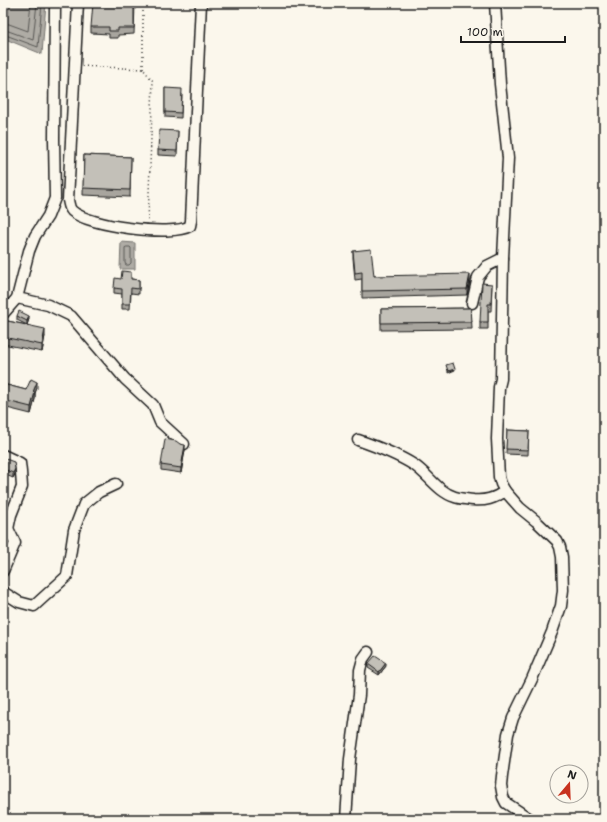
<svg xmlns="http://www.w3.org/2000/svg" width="607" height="822" font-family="'Shantell Sans',sans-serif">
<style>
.water{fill:#afaca5;stroke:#74726e}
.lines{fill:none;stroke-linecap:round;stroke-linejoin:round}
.shore{stroke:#575653;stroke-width:1}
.minor-casing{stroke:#1c1c1c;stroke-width:13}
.path{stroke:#1c1c1c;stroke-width:1.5;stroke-dasharray:1 3;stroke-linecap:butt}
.minor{stroke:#fbf7ec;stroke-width:10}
.wall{fill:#a8a59e;stroke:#1c1c1c}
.shaded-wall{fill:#888681;stroke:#1c1c1c}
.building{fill:#c3c0b8;stroke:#1c1c1c}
</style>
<rect width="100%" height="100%" fill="#fbf7ec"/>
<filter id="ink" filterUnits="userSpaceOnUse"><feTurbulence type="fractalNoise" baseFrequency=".025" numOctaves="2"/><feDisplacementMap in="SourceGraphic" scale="8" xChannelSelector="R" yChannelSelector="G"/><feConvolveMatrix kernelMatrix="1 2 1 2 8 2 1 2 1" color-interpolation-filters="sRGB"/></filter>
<g filter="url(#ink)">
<g class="water">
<polygon points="3,3 46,3 42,54 3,38"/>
<polygon points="121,242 135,243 135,269 120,269"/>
</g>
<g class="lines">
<g class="shore">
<polyline points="3,23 9,24 28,31 31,3"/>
<polyline points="3,29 33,40 37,3"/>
<polyline points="3,34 38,47 42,3"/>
<polygon points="127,247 130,247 131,248 131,263 129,265 126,265 125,263 125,248"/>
</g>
<g class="minor-casing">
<g id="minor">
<path d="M 78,3 L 68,200 C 69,204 69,208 72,211 C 88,226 172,237 190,226 L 191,221 L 201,3"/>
<polyline points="495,3 500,84 508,158 503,258 501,379 499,387 497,439 499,477 501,484 505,491 520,508 536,521 557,541 560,547 562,557 563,590 561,606 552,632 532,679 513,718 508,734 502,776 501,786 503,797 506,803 530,819"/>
<polyline points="17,298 48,305 71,316 125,379 153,405 160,422 184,444"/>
<polyline points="472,303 478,277 487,266 503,258"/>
<polyline points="3,314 17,298 29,251 35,236 48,216 55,198 54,139 55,3"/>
<path d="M 358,440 C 378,447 397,454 414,465 C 428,474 438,492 455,497 C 461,499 467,499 473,500 C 485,501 494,499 505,491"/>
<polyline points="3,455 20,463 21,472 22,487 11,515 8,529"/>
<polyline points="3,518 15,543 3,571"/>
<polyline points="3,592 19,602 34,606 67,576 74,530 84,504 99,492 116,484"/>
<polyline points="346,819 350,759 359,695 360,670 363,659 368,652"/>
</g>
</g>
<g class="path">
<polyline points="143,3 143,69 153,81 148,222"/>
<polyline points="82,66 143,69"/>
</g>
<use href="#minor" class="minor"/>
</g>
<g class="wall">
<polygon points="135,3 134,34 118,35 118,38 109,38 109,34 91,33 91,27"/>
<polygon points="165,88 182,94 181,118 165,117"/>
<polygon points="178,131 177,156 158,155 158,150"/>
<polygon points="84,155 131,157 130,197 83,195"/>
<polygon points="353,251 374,276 470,280 467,295 362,298 362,279 355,280 353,258"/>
<polygon points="131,279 139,280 139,294 131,293 130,309 122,309 122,294 114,293 114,288"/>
<polygon points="492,284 491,311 488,311 488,329 480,329 480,322"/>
<polygon points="471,308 472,329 381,330 381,309"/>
<polygon points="17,316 29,319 27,325 45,336 42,352 3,344 3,320 27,325 17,320"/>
<polygon points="3,384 26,390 37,388 35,393 35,399 31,414 3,407"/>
<polygon points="507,430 529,431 528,455 506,454"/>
<polygon points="185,450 181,473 161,470 161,465"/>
<polygon points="3,458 15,474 13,478 6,475"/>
<polygon points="368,664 386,666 379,675 368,668"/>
</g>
<g class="shaded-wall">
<polygon points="470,274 470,280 467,295 467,289"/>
<polygon points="29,316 29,319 27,325 27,321"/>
<polygon points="45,329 45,336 42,352 42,345"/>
<polygon points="455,369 455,370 448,373 448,371"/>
<polygon points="37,382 37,388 35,393 35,399 31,414 31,407 33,392"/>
<polygon points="185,445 185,450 181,473 181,468"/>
<polygon points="15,469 15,474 13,478 13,473"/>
<polygon points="6,470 6,475 3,484 3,479"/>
<polygon points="386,663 386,666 379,675 379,672"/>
</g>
<g class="building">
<polygon points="93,3 134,3 134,28 118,28 118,31 109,31 109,27 91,27"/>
<polygon points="165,88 182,89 181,113 165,112"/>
<polygon points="159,130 178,131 177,151 158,150"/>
<polygon points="84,155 131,157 130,190 83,188"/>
<polygon points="371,249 374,276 470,274 467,289 362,291 362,272 355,273 353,251"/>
<polygon points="122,271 131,272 131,279 139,280 139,289 131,288 130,304 122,304 122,289 114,288 115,278 121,279"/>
<polygon points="482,283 492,284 491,304 488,304 488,322 480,322"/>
<polygon points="471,308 472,322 381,323 381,309"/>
<polygon points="19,311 29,316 27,321 17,316"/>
<polygon points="3,320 45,329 42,345 3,337"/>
<polygon points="453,363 455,369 448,371 446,365"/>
<polygon points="31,379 37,382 33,392 35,392 31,407 3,400 3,384 26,390"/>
<polygon points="507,430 529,431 528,450 506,449"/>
<polygon points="165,439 176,441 180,444 185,445 181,468 161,465"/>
<polygon points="3,458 14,462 15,469 13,473 6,470 3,479"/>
<polygon points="375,656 386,663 379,672 368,664"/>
</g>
</g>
<rect width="607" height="822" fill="none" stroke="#fbf7ec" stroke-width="16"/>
<rect x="8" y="8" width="591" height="806" fill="none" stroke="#1c1c1c" stroke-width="1.5" filter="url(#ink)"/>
<g transform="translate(569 784) rotate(19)"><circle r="19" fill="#fbf7ec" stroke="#a29f99"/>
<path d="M0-3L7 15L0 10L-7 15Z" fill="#c8321e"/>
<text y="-6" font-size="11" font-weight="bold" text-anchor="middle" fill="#1c1c1c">N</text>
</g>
<path d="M461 36v6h104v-6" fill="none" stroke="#1c1c1c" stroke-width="2"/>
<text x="467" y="36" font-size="12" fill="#1c1c1c" stroke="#fbf7ec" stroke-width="3" paint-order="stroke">100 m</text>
</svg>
